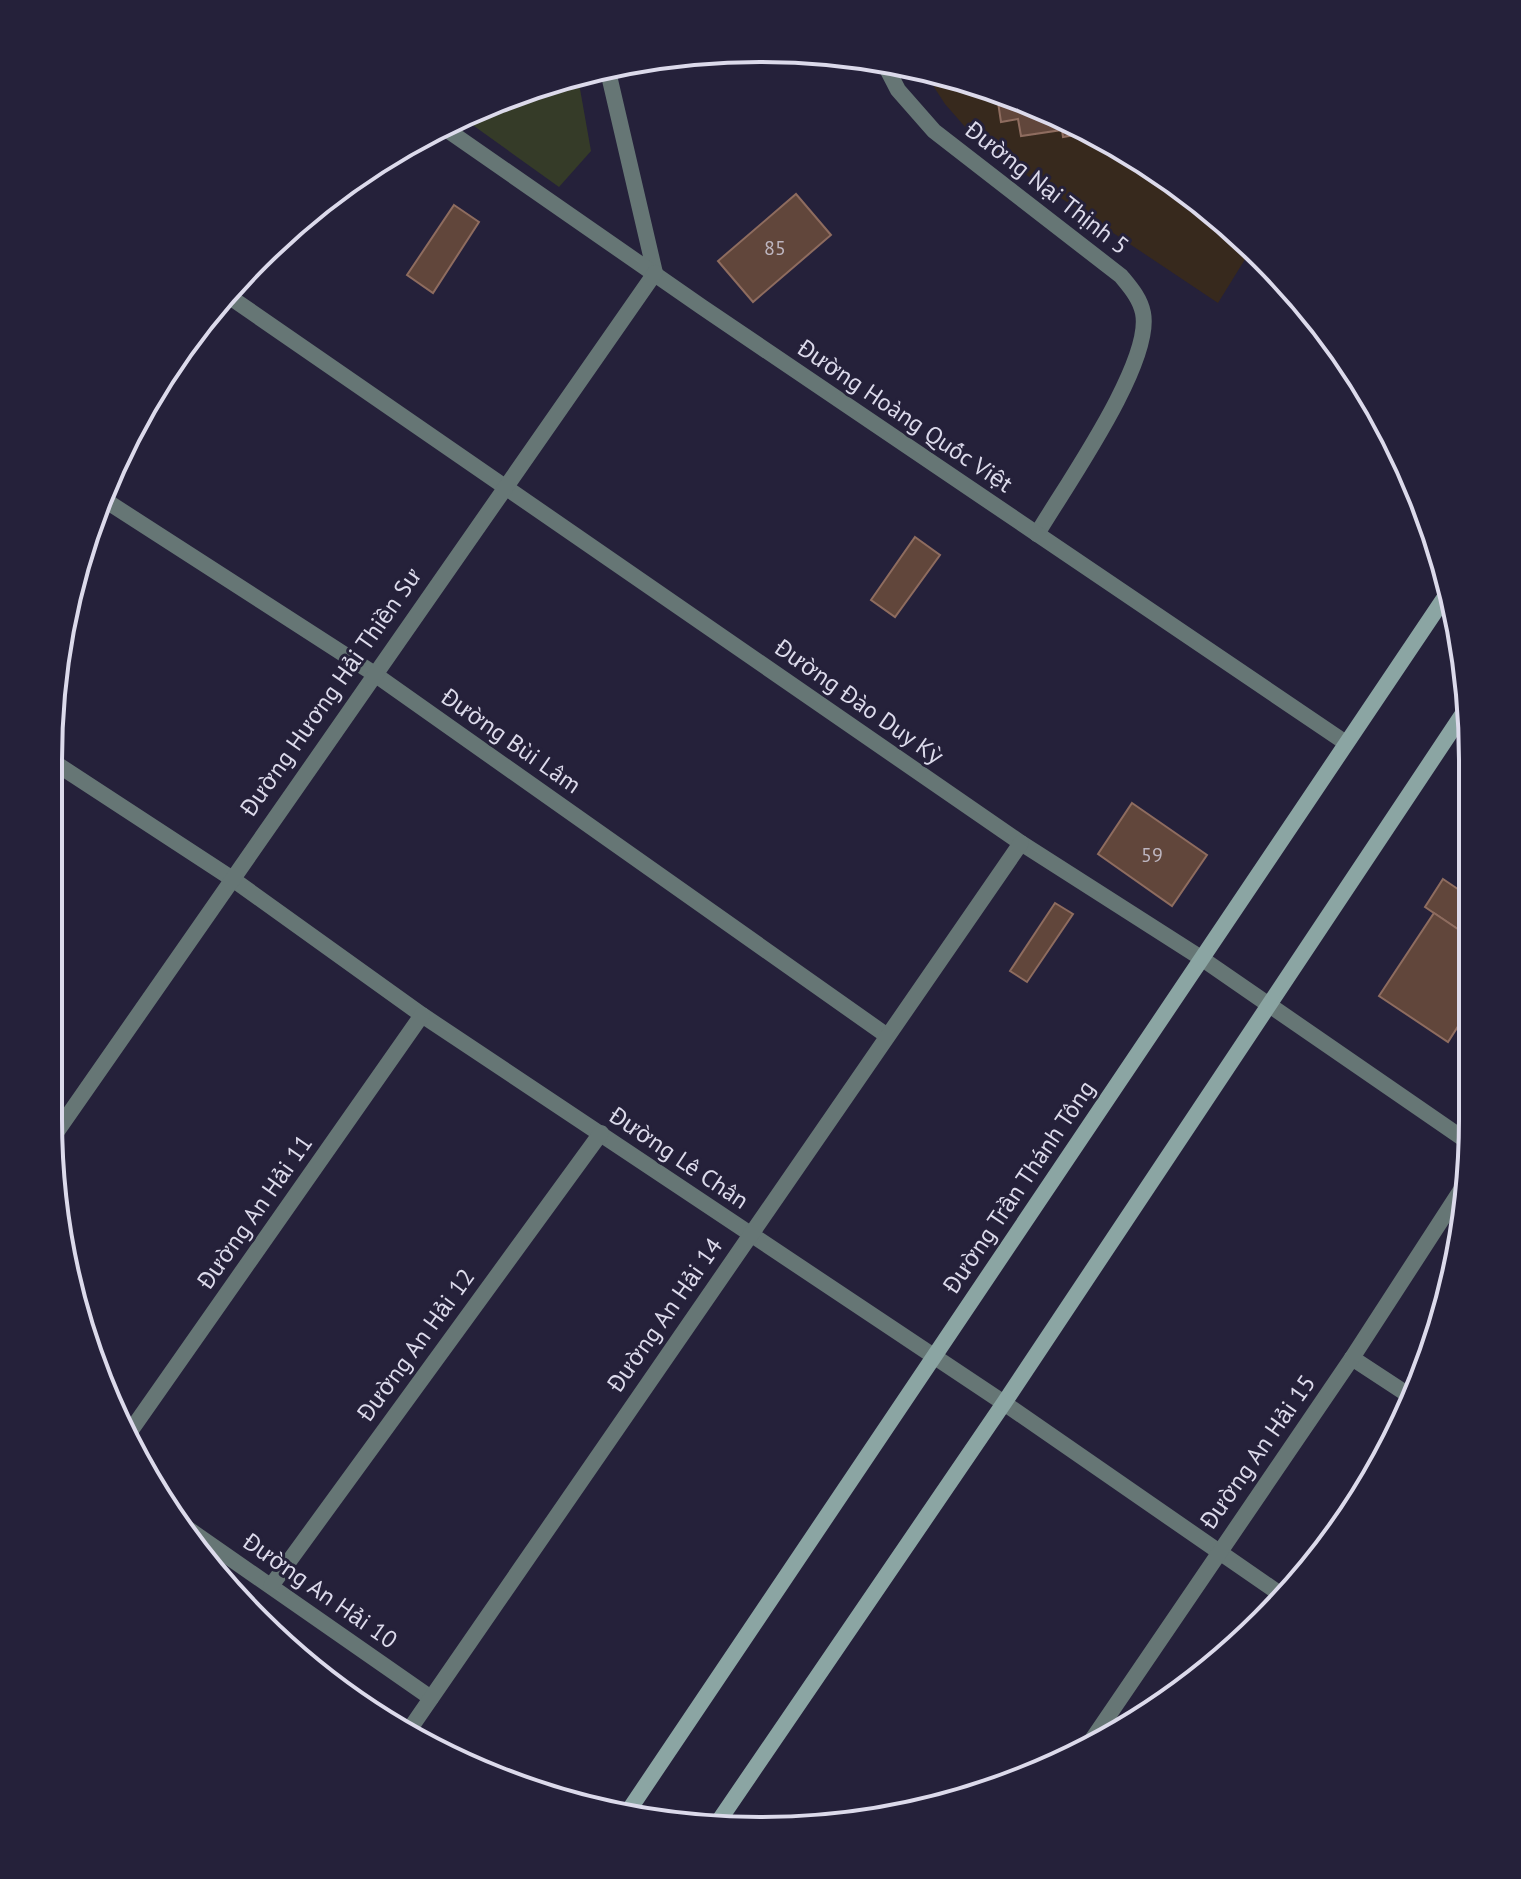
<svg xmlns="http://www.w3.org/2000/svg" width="1521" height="1879" font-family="'PT Sans',sans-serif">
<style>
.education{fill:#37291d}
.green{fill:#353b28}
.building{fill:#61463b;stroke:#8e6c5f;stroke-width:2}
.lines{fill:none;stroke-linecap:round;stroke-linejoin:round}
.street{stroke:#667675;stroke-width:16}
.secondary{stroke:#8ba5a3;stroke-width:16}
.labels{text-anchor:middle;stroke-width:6;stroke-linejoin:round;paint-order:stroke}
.number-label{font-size:20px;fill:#bdb5bf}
.street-label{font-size:24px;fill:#dcdaeb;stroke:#25213a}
.rim{fill:none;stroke:#dcdaeb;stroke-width:4}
</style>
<rect width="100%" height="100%" fill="#25213a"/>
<polygon class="education" points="923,70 989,86 1116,143 1230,225 1252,248 1218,303 980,144 945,104"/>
<polygon class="green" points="577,72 591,151 559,187 460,116"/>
<g class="building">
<polygon points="996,89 1091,132 1063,137 1062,130 1021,136 1018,119 1001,122"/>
<polygon points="796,194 831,235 753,302 718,261"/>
<polygon points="454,205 479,222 433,293 407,275"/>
<polygon points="915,537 940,555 895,617 871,600"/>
<polygon points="1132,803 1207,855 1172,906 1098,854"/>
<polygon points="1443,879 1471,898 1471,938 1425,907"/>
<polygon points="1055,903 1073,914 1027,982 1010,971"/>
<polygon points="1434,913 1471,938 1471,1006 1448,1042 1379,996"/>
</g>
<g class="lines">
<g class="street">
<path d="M 883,61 L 898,90 L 934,131 L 1121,276 C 1130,287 1140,298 1143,313 C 1153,363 1064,488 1037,534"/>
<polyline points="607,67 655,273"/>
<polyline points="440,125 702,307 1346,743"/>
<polyline points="224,293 1021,843 1201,958 1471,1144"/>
<polyline points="100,497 373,673 886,1035"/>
<polyline points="49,759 231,878 422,1015 1004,1403 1283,1596"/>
<polyline points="51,1140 655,273"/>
<polyline points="1352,1358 1413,1398"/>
<polyline points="127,1436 422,1015"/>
<polyline points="181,1524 431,1698"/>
<polyline points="271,1586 601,1133"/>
<polyline points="405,1736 1021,843"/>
<polyline points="1083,1753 1352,1358 1470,1176"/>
</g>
<g class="secondary">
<polyline points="627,1813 1451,588"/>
<polyline points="716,1825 1004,1403 1470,703"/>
</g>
</g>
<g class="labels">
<g class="number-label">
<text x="775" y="255">85</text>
<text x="1152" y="862">59</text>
</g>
<g class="street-label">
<text transform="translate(1047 188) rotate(38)" y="8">Đường Nại Thịnh 5</text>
<text transform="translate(905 416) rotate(34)" y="8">Đường Hoàng Quốc Việt</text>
<text transform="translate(331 692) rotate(-55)" y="8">Đường Hương Hải Thiền Sư</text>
<text transform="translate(859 702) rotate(35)" y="8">Đường Đào Duy Kỳ</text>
<text transform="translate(511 741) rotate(35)" y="8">Đường Bùi Lâm</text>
<text transform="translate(679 1158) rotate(34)" y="8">Đường Lê Chân</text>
<text transform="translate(1019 1187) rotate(-56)" y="8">Đường Trần Thánh Tông</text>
<text transform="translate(255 1212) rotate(-55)" y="8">Đường An Hải 11</text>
<text transform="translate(665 1315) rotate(-55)" y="8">Đường An Hải 14</text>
<text transform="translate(416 1345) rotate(-54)" y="8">Đường An Hải 12</text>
<text transform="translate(1258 1452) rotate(-55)" y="8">Đường An Hải 15</text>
<text transform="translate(320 1591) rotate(35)" y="8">Đường An Hải 10</text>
</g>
</g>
<path d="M0 0H1521V1879H0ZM760 62H761A698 698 0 0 1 1459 760V1119A698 698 0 0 1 761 1817H760A698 698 0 0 1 62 1119V760A698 698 0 0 1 760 62Z" fill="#25213a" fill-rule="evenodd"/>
<path class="rim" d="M760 62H761A698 698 0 0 1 1459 760V1119A698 698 0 0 1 761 1817H760A698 698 0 0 1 62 1119V760A698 698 0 0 1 760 62Z"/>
</svg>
